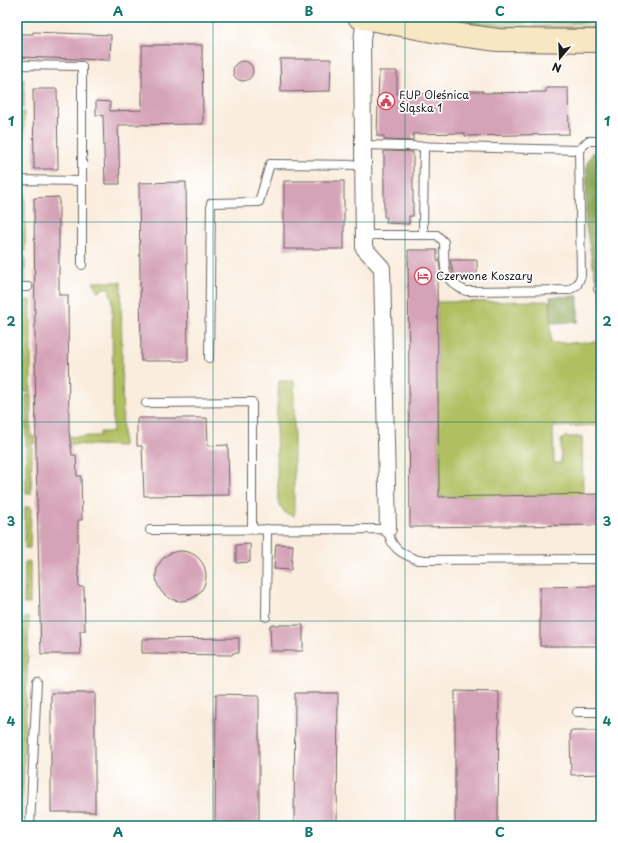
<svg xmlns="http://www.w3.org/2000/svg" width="618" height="843" font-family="'Playpen Sans',sans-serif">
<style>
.green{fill:#b0bf61;stroke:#666e3e}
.forest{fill:#8ca657;stroke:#54613a}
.building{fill:#d5a3b7}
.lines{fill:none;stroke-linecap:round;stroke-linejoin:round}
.service-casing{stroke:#6a6560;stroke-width:10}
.minor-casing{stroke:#6a6560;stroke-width:18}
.secondary-casing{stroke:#6a6560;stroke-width:24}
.service{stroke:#fff;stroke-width:8}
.minor{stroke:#fff;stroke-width:16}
.secondary{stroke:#f7e8c3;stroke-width:22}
.grid{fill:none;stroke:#0f766e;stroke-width:1;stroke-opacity:0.55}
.labels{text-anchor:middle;stroke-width:3.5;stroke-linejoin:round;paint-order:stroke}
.poi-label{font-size:11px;fill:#1c1c1c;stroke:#fff;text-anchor:start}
.neatline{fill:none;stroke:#0f766e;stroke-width:1.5}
.grid-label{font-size:13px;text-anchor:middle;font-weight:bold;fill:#0f766e}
</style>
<rect width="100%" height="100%" fill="#fff"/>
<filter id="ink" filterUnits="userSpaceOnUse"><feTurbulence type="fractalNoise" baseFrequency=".025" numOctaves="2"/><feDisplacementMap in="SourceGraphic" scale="8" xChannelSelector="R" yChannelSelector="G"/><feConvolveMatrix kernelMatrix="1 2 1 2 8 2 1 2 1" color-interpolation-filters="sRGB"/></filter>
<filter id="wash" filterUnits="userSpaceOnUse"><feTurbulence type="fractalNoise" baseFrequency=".012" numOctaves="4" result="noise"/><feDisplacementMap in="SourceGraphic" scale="16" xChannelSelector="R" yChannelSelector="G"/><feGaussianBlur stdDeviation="0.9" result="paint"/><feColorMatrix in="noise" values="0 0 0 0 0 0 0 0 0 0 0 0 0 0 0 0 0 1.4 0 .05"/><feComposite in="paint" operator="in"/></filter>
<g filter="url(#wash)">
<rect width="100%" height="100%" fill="#faedde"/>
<g class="green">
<polygon points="425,17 441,17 516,26 601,27 601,29 500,28"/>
<polygon points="461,17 601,17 601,23 516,23"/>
<polygon points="17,78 24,79 24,108 17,108"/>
<rect x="17" y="112" width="7" height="35"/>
<rect x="17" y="150" width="8" height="24"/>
<rect x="17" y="184" width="8" height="31"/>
<rect x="17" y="217" width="8" height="35"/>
<polygon points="17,256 25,256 25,282 17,281"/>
<polygon points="93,282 121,282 123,446 32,443 31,494 26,494 26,395 31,395 31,437 100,436 100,432 113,432 112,297 110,295 110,288 102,288 101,291 98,292"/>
<polygon points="24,300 31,300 31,392 23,392"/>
<polygon points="550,301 551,343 601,342 601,425 553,427 554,463 561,463 561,441 564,437 582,437 583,495 439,497 437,302"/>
<polygon points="279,381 294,381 294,516 285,513 278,502 276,424"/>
<polygon points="25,507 31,507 30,548 25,548"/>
<polygon points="25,562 30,562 30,604 24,604"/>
<polygon points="24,618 29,618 22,819 20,817 18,807"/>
</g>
<g class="forest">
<polygon points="593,152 601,152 601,283 595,277 585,221 587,163"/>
<polygon points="578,296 578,322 551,323 550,297"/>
</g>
<g id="blocks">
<g class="building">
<polygon points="33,32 111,35 110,60 17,57 17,34 33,34"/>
<polygon points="142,45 202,45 203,124 118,125 120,184 105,184 103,115 96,115 96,101 110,102 110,111 142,110"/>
<polygon points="280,59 331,59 330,91 281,92"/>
<circle cx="243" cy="71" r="10"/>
<polygon points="379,71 397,71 397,94 466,93 466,91 483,91 483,93 546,92 546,88 568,88 569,134 465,136 465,133 413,134 413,141 384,140 384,136 377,136"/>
<polygon points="33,89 57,89 58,169 34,169"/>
<polygon points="384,151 413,152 413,216 409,216 409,224 386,223 387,217 384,217"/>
<rect x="284" y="181" width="60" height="68"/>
<polygon points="186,182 188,361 141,361 139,183"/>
<polygon points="59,197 59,295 68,295 69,431 72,455 76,455 77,476 81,476 82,520 78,520 78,567 79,587 84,587 85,631 80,631 81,654 41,654 36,456 34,198"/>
<polygon points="408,250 437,250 437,261 439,261 441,276 437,276 439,497 601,494 601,525 410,527"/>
<polygon points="450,260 477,260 477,275 454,276"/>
<polygon points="137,418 207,418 208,446 228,445 229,495 144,496 142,446 137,446"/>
<polygon points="250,544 250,562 236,563 236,545"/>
<polygon points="276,544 293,545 291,570 274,569"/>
<circle cx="181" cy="576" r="25"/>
<polygon points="601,586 601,646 540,646 540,587"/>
<polygon points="270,625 303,625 303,651 271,651"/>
<polygon points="239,638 239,653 233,653 232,655 151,654 151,653 142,653 142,639"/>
<polygon points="455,691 499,692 498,826 455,826"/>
<rect x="51" y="693" width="44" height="119"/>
<polygon points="295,693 338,693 337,826 294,826"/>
<polygon points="216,694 259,695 259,826 215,826"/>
<polygon points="570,731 601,731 601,774 571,775"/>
</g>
</g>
</g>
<g filter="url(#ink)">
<use href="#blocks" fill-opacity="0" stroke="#6a6560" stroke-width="1"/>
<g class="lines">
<g class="service-casing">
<g id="service">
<polyline points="17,65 82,66 82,181 17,180"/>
<path d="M 362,145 L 579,150 L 581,276 L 577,285 L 569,290 L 466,291 C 440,280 445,267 444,242 L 437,235 L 364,235"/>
<polyline points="579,150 588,141 601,141"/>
<polyline points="82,181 82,265"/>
<polyline points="423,235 424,146"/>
<polyline points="17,287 28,287"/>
<polyline points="598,289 601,289"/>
<polyline points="209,358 211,203 259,202 270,164 363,165"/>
<polyline points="146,403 252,402 252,529"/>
<path d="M 150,530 L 388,529 C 390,548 401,554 418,560 L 601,559"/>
<polyline points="266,617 267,529"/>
<polyline points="577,712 601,712"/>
<polyline points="30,826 37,682"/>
</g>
</g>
<g class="minor-casing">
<polyline id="minor" points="365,18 362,41 364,248 382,268 388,529"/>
</g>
<g class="secondary-casing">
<polyline id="secondary" points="359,17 438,32 498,40 601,41"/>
</g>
<use href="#service" class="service"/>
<use href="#minor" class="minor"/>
<use href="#secondary" class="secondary"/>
</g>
</g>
<path class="grid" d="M 213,17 L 213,826M 405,17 L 405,826M 17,222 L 601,222M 17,422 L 601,422M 17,621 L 601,621"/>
<defs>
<g id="civic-ring" transform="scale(0.9)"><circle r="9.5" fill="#fff" stroke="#d1495b" stroke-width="1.5"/><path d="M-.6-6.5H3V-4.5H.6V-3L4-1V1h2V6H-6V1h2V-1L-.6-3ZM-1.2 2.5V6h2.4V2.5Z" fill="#d1495b"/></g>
<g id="hotel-ring" transform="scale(0.9)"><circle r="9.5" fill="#fff" stroke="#d1495b" stroke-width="1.5"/><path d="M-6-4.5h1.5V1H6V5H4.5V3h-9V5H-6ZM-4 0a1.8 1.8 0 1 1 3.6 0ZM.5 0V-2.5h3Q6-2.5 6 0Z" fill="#d1495b"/></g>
</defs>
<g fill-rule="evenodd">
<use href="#civic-ring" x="386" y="101"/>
<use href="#hotel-ring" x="423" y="276"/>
</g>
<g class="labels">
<g class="poi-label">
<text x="399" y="99">FUP Oleśnica<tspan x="399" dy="13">Śląska 1</tspan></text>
<text x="436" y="280">Czerwone Koszary</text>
</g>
</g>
<rect width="618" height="843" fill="none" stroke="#fff" stroke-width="44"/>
<g transform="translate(560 58) rotate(199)" stroke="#ffffff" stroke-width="3" paint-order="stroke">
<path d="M0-3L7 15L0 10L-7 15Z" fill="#1c1c1c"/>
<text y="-6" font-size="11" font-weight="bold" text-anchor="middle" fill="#1c1c1c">N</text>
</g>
<rect x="22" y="22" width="574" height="799" class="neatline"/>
<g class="grid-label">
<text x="118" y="16">A</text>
<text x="309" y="16">B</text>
<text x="500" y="16">C</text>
<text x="11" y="126">1</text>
<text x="607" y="126">1</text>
<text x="11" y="326">2</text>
<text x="607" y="326">2</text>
<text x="11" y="526">3</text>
<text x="607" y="526">3</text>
<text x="11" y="726">4</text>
<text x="607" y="726">4</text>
<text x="118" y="837">A</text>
<text x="309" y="837">B</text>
<text x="500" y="837">C</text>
</g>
</svg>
